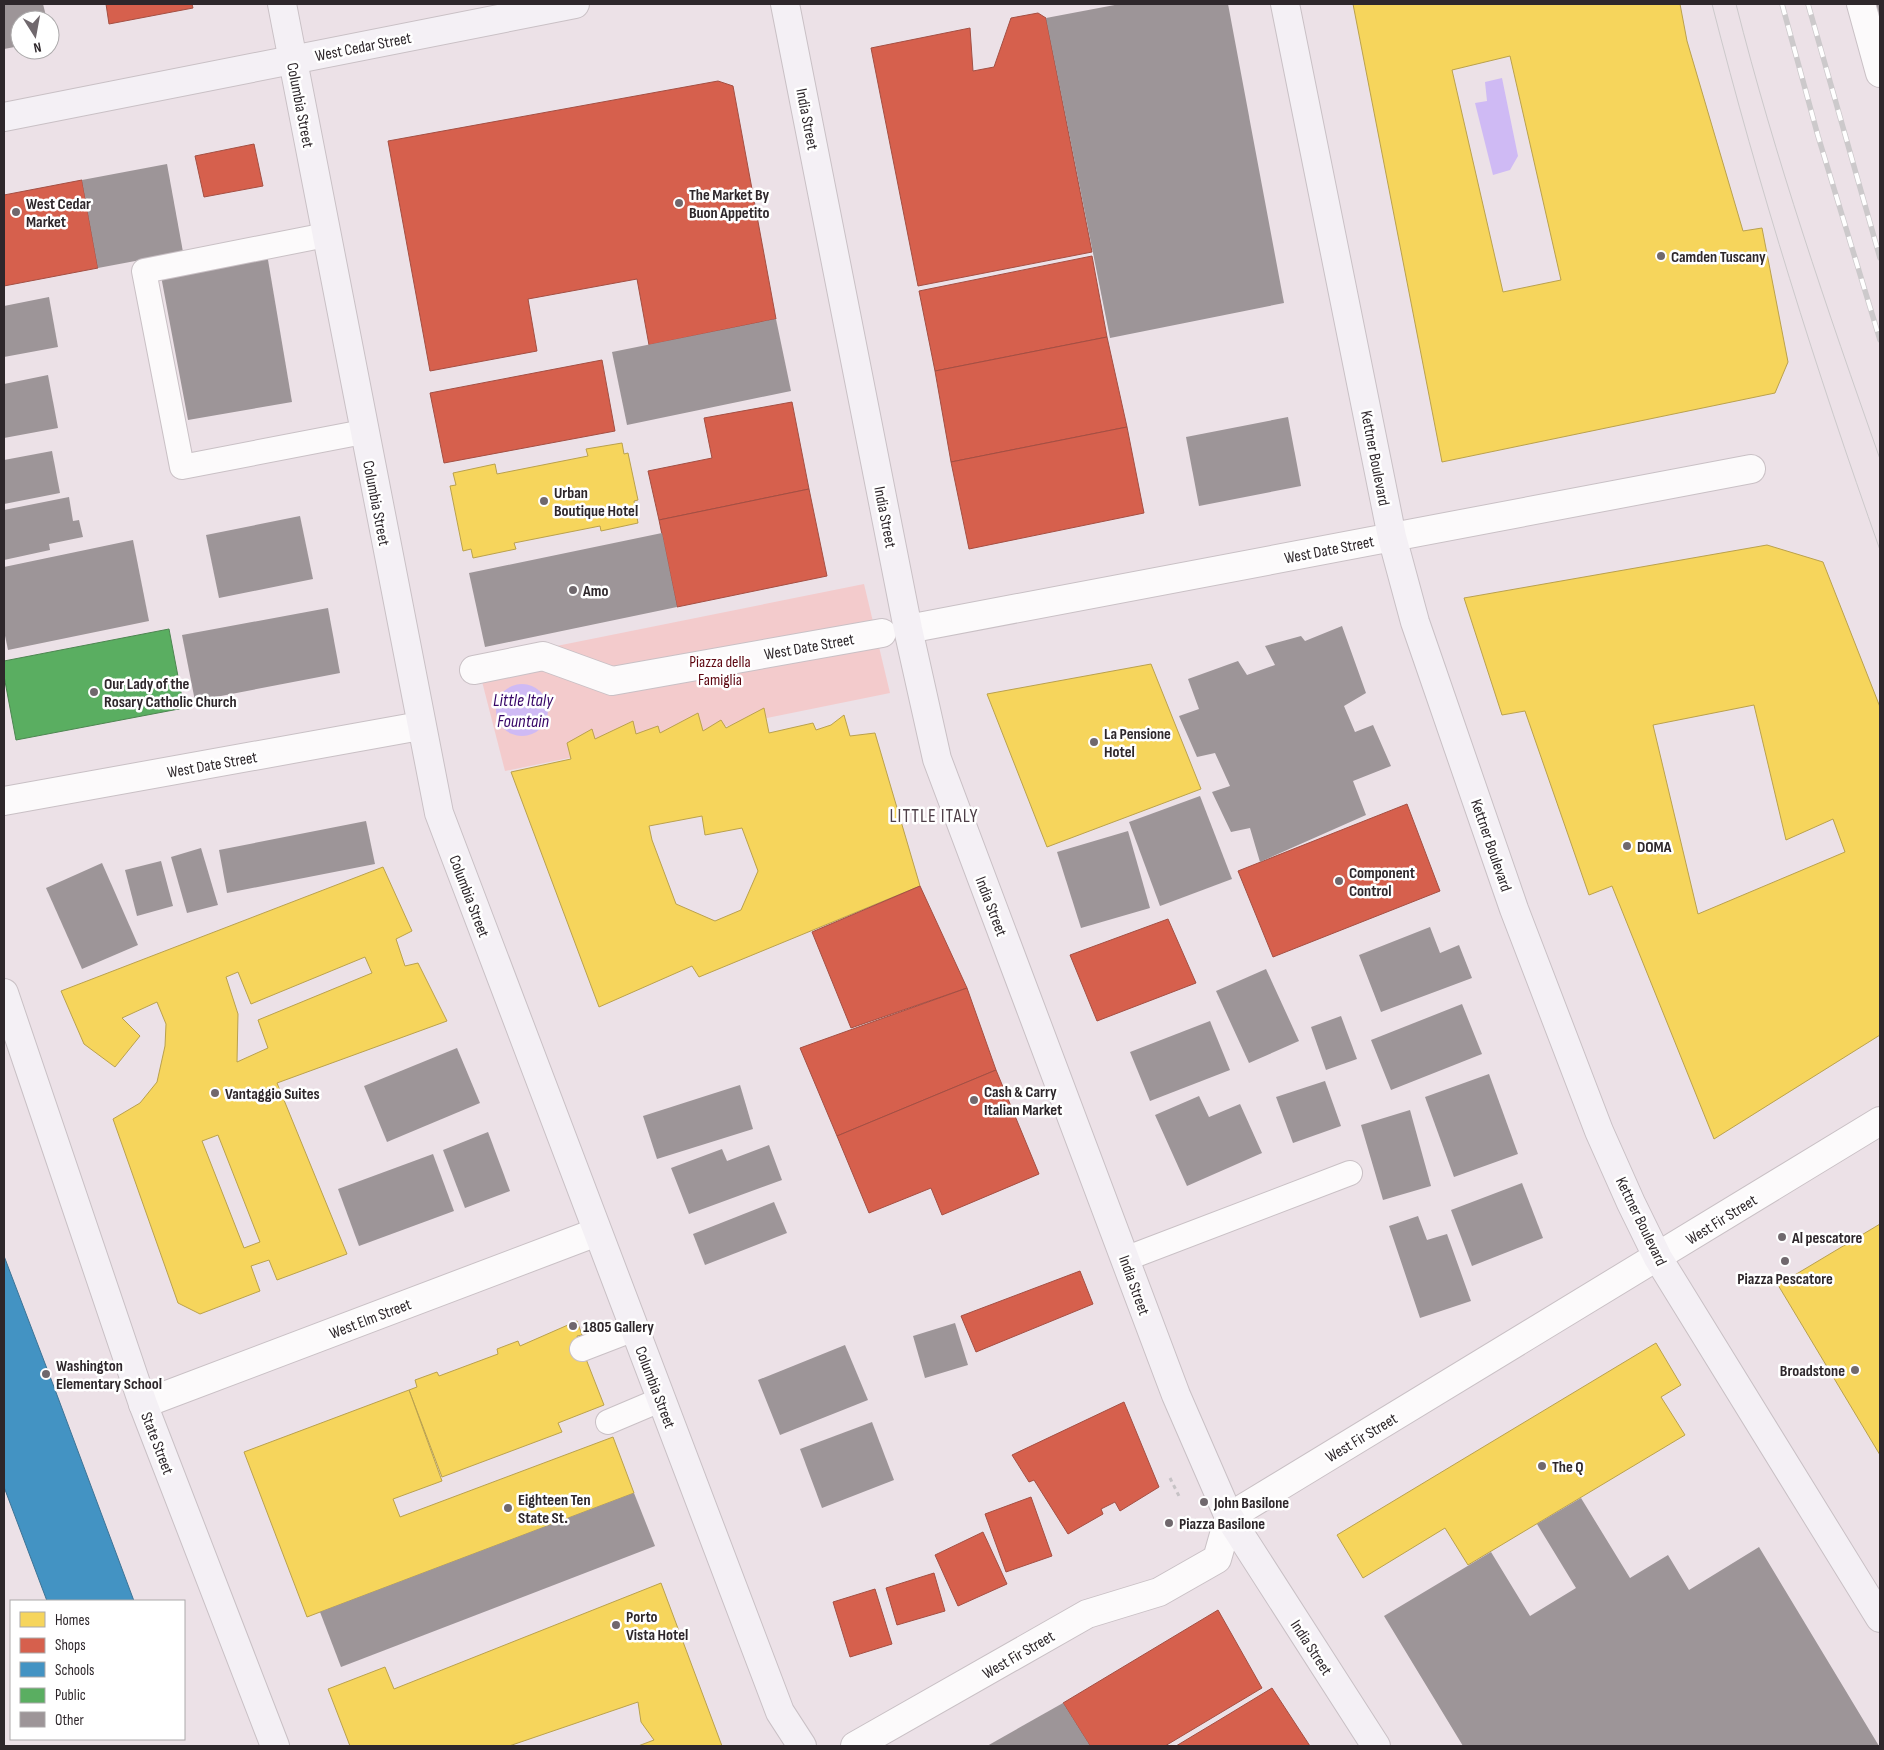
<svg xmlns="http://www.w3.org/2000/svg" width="1884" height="1750" font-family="'Sofia Sans Condensed',sans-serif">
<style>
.green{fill:#f3cbcc}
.water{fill:#cfbaf4}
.homes{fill:#f6d55c;stroke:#baa14d;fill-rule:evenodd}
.shops{fill:#d6604d;stroke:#a44f43}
.schools{fill:#4393c3;stroke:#3d7395}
.public{fill:#5aae61;stroke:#4d8651}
.building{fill:#9d9598}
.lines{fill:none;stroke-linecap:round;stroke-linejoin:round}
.lane-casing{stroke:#c9c0c5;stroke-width:26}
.street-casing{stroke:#c9c0c5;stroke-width:30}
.secondary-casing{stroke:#c9c0c5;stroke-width:30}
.path{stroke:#c6c2c5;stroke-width:3;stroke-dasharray:4 4;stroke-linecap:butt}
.lane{stroke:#fcfafb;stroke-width:24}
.street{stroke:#fcfafb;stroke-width:28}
.secondary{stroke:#f4f0f5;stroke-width:28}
.tram{stroke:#ccc9cb;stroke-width:1}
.rail-casing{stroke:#ccc9cb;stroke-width:5.5}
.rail{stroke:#fff;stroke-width:4;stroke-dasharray:11;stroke-linecap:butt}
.poi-dot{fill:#70686d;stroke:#fff;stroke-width:2}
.labels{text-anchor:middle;stroke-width:5;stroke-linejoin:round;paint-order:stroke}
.street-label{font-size:16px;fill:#2e272b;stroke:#fff}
.poi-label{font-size:16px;font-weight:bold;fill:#2e272b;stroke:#fff;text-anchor:start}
.park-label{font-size:16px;fill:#5e0711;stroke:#fff}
.water-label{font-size:18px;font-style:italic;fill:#370667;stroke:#fff}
.quarter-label{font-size:19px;letter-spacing:1px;fill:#4e3f48;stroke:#fff}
</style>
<rect width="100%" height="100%" fill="#ece1e7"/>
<polygon class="green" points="864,584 890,693 505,771 477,662"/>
<g class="water">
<polygon points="1502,78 1518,156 1510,170 1493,175 1475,103 1487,101 1485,82"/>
<circle cx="522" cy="710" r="26"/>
</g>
<g class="homes">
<path d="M 1353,4 L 1680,4 L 1687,41 L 1743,231 L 1762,228 L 1788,362 L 1775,393 L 1442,462 ZM 1510,56 L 1561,280 L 1503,292 L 1452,70 Z"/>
<polygon points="622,443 624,454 628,453 638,500 634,501 638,523 601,531 600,526 514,543 516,549 473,558 471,549 463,551 450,486 456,485 453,473 495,464 497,474 588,456 586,449"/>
<path d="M 1767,545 L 1823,562 L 1880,707 L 1880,1035 L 1714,1139 L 1612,886 L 1589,895 L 1525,711 L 1502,715 L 1464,598 ZM 1754,705 L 1786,840 L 1833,819 L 1845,852 L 1698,914 L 1653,725 Z"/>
<polygon points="1151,664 1201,789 1047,847 987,694"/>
<path d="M 764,708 L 769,733 L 813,723 L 816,730 L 831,725 L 844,715 L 850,736 L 875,733 L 920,886 L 699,977 L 692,966 L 599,1007 L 511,772 L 571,759 L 567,743 L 592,729 L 595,739 L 633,721 L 636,734 L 658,726 L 660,733 L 698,713 L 703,731 L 721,720 L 726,728 ZM 702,816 L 705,835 L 742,828 L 758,871 L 741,910 L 715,921 L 676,904 L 652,840 L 649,826 Z"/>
<path d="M 383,867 L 412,931 L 396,939 L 405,966 L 418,963 L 447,1021 L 277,1083 L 347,1254 L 277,1280 L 269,1260 L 251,1266 L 260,1291 L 200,1314 L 178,1303 L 113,1119 L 140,1103 L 157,1082 L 165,1046 L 166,1024 L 157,1002 L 122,1018 L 140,1036 L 115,1067 L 84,1044 L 61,991 ZM 365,957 L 372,973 L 258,1020 L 268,1048 L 237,1062 L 238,1014 L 226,977 L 238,972 L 251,1004 ZM 218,1135 L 260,1242 L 244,1248 L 202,1141 Z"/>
<polygon points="1880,1224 1880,1455 1778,1285"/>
<polygon points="577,1321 582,1335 577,1336 604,1405 558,1423 562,1432 442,1477 409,1390 417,1387 415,1380 437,1372 439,1376 498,1354 497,1349 518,1341 520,1346"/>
<polygon points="1656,1343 1681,1385 1661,1397 1685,1435 1468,1565 1445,1528 1363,1578 1337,1535"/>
<polygon points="409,1390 442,1481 393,1499 400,1517 613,1437 634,1493 307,1617 244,1452"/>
<polygon points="661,1583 722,1746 638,1746 654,1740 641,1722 638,1702 509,1746 350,1746 328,1689 385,1667 394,1689"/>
</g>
<g class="shops">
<polygon points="106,4 192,4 193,8 109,24"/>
<polygon points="1038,13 1046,18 1092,252 918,286 871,48 970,28 973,71 994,67 1011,18"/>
<polygon points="718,81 733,86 776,319 649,345 637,279 528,299 537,351 430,371 388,141"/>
<polygon points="254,144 263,186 204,197 195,156"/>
<polygon points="82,180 98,268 4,286 4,195"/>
<polygon points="1092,256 1107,337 935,371 919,291"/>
<polygon points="1107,337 1127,427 951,462 935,371"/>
<polygon points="602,360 615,431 444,463 430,393"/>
<polygon points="792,402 809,489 659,520 648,471 712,458 704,418"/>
<polygon points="1127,427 1144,513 969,549 951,462"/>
<polygon points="809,489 827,576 677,607 659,520"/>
<polygon points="1407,804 1440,891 1273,957 1238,871"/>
<polygon points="920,886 967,988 851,1028 812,932"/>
<polygon points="1168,919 1196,983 1097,1021 1070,955"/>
<polygon points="967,988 996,1070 837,1136 800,1048"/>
<polygon points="996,1070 1039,1174 942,1215 931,1188 869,1213 837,1136"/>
<polygon points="1080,1271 1093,1304 976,1352 961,1316"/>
<polygon points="1124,1402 1159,1487 1120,1511 1115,1502 1101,1509 1103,1514 1068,1534 1034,1480 1029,1482 1012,1455"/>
<polygon points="1031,1497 1052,1556 1006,1572 985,1514"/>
<polygon points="983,1532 1007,1584 958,1606 935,1555"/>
<polygon points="934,1573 945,1611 897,1625 886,1588"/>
<polygon points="875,1589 892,1644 850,1657 833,1602"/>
<polygon points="1218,1610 1262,1688 1165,1746 1090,1746 1063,1703"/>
<polygon points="1272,1688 1310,1746 1176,1746 1221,1719"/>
</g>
<polygon class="schools" points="4,1256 54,1387 134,1601 47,1601 4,1487"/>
<polygon class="public" points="169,629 184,708 16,740 4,676 4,661"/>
<g class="building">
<polygon points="4,4 43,4 47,20 20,20 20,46 4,49"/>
<polygon points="1120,4 1228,4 1284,303 1110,338 1046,18"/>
<polygon points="1875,4 1880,4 1880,20"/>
<polygon points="167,164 183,252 98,268 82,180"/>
<polygon points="267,254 292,402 188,420 161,276"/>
<polygon points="49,297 58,347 4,357 4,306"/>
<polygon points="776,319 791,391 627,425 612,352"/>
<polygon points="48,375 58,428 4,438 4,384"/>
<polygon points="1288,417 1301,486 1199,506 1186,437"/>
<polygon points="52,451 60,493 4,504 4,460"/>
<polygon points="69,497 73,521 79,520 83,537 49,544 50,550 4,560 4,510"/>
<polygon points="300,516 313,579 219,598 206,535"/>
<polygon points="662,533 677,607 485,647 469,573"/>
<polygon points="133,540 149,621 8,650 4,631 4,567"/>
<polygon points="328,608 340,673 195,701 182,635"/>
<polygon points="1342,626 1366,693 1344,706 1355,732 1373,725 1391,766 1353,781 1366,815 1260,862 1250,828 1231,832 1212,792 1230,786 1215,753 1197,757 1179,716 1199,709 1188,679 1238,661 1247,675 1275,665 1265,646 1301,636 1305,641"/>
<polygon points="1200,796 1232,879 1160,906 1129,822"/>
<polygon points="366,821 375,864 227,893 219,850"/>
<polygon points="1128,831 1150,908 1081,928 1057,852"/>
<polygon points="201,848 218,905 187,913 171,857"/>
<polygon points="161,861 173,906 137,916 125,870"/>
<polygon points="102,863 138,945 82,969 46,888"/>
<polygon points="1430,927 1440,953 1459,945 1472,978 1381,1012 1359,955"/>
<polygon points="1266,969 1299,1041 1249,1063 1216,991"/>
<polygon points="1462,1004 1482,1054 1391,1090 1371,1040"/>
<polygon points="1341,1016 1357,1059 1326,1070 1311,1027"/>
<polygon points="1210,1021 1230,1070 1150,1101 1130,1052"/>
<polygon points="457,1048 480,1103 387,1142 364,1086"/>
<polygon points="1489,1074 1518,1154 1454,1177 1425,1097"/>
<polygon points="1325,1081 1341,1126 1293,1143 1276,1097"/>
<polygon points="740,1085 753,1129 657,1159 643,1116"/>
<polygon points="1199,1096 1209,1117 1240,1104 1262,1153 1187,1186 1155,1115"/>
<polygon points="1410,1110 1431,1186 1383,1200 1361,1125"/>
<polygon points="488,1132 510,1191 465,1208 443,1150"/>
<polygon points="769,1145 782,1180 689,1214 671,1168 722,1149 727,1161"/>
<polygon points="433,1154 454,1211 359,1246 338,1189"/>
<polygon points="1522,1183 1543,1238 1472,1266 1451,1210"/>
<polygon points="774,1202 787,1233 705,1265 693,1234"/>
<polygon points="1418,1216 1427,1240 1447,1234 1471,1301 1420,1318 1389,1226"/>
<polygon points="955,1323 968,1365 925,1378 913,1336"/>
<polygon points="845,1345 868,1400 780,1435 758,1380"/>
<polygon points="872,1422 894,1480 822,1508 800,1449"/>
<polygon points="634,1493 655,1546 341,1667 320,1612"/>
<polygon points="1581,1498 1630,1578 1668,1555 1689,1590 1759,1547 1879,1746 1463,1746 1384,1616 1491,1552 1530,1616 1576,1588 1537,1524"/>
<polygon points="1063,1703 1090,1746 987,1746"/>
</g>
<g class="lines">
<g class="lane-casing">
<g id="lane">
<polyline points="326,235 144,271 182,467 363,432"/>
<polyline points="1125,1259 1350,1173"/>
<polyline points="582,1349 634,1329"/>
<polyline points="608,1422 660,1400"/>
</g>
</g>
<g class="street-casing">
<g id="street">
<polyline points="1861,4 1880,73"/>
<polyline points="908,629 1751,469"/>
<polyline points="474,670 543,656 612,681 882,633"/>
<polyline points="4,801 420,726"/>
<polyline points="143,1404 597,1232"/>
<polyline points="855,1746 1087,1614 1159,1592 1217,1559 1229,1517 1880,1121"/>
</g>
</g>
<g class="secondary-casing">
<g id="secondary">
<polyline points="282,4 439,813 780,1712 802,1746"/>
<polyline points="785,4 908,629 937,759 1176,1395 1229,1517 1376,1746"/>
<polyline points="1285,4 1392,537 1415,622 1514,909 1599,1131 1631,1203 1658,1258 1880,1618"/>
<polyline points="4,117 575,4"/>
<polyline points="4,993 143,1404 275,1746"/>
</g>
</g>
<polyline class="path" points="1170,1478 1180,1498"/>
<use href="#lane" class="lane"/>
<use href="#street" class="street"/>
<use href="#secondary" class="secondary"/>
<g class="tram">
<path d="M 1712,4 C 1759,188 1816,370 1880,550"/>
<path d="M 1736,4 C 1775,158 1827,309 1880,459"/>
</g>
<g class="rail-casing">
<g id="rail">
<polyline points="1782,4 1818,136 1880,340"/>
<polyline points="1808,4 1880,258"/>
</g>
</g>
<use href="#rail" class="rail"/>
</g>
<g class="poi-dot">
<circle cx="679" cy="203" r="5"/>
<circle cx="16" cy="212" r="5"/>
<circle cx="1661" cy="256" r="5"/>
<circle cx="544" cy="501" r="5"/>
<circle cx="573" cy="590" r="5"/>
<circle cx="94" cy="692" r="5"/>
<circle cx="1094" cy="742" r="5"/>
<circle cx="1627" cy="846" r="5"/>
<circle cx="1339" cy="881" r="5"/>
<circle cx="215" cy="1093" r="5"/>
<circle cx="974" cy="1100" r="5"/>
<circle cx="1782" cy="1237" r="5"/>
<circle cx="1785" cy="1261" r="5"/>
<circle cx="573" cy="1326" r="5"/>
<circle cx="1855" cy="1370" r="5"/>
<circle cx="46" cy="1374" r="5"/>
<circle cx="1542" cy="1466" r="5"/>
<circle cx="1204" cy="1502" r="5"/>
<circle cx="508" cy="1508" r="5"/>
<circle cx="1169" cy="1523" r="5"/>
<circle cx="616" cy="1625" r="5"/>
</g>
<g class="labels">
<g class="street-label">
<text transform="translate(363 46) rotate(-11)" y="6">West Cedar Street</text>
<text transform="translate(301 105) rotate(79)" y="6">Columbia Street</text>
<text transform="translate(808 119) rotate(79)" y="6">India Street</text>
<text transform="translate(1376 458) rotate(79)" y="6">Kettner Boulevard</text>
<text transform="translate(377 503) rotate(79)" y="6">Columbia Street</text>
<text transform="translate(886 517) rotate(79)" y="6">India Street</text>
<text transform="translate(1329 549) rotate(-11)" y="6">West Date Street</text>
<text transform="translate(809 646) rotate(-10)" y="6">West Date Street</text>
<text transform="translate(212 764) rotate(-10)" y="6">West Date Street</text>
<text transform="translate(1492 845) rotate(71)" y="6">Kettner Boulevard</text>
<text transform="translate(470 896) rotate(69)" y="6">Columbia Street</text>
<text transform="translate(992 906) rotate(69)" y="6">India Street</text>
<text transform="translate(1721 1219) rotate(-32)" y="6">West Fir Street</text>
<text transform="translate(1642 1221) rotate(64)" y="6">Kettner Boulevard</text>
<text transform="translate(1135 1285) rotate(70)" y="6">India Street</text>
<text transform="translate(370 1318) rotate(-21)" y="6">West Elm Street</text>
<text transform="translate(656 1387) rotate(69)" y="6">Columbia Street</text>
<text transform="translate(1361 1437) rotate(-31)" y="6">West Fir Street</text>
<text transform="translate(158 1443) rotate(69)" y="6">State Street</text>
<text transform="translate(1312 1647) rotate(57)" y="6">India Street</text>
<text transform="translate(1018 1654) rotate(-30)" y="6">West Fir Street</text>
</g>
<g class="poi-label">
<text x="689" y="200">The Market By<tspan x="689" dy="18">Buon Appetito</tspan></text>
<text x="26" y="209">West Cedar<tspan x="26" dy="18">Market</tspan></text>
<text x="1671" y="262">Camden Tuscany</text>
<text x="554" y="498">Urban<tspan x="554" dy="18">Boutique Hotel</tspan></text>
<text x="583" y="596">Amo</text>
<text x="104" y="689">Our Lady of the<tspan x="104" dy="18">Rosary Catholic Church</tspan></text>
<text x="1104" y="739">La Pensione<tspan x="1104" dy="18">Hotel</tspan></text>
<text x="1637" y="852">DOMA</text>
<text x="1349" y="878">Component<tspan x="1349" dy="18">Control</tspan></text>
<text x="984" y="1097">Cash &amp; Carry<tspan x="984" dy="18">Italian Market</tspan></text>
<text x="225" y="1099">Vantaggio Suites</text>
<text x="1792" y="1243">Al pescatore</text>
<text x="1785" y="1284" text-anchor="middle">Piazza Pescatore</text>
<text x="583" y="1332">1805 Gallery</text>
<text x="56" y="1371">Washington<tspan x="56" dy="18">Elementary School</tspan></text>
<text x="1845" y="1376" text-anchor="end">Broadstone</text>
<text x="1552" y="1472">The Q</text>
<text x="518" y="1505">Eighteen Ten<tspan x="518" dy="18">State St.</tspan></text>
<text x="1214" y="1508">John Basilone</text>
<text x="1179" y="1529">Piazza Basilone</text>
<text x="626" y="1622">Porto<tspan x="626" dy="18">Vista Hotel</tspan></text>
</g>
<g class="park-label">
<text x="720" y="667">Piazza della<tspan x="720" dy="18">Famiglia</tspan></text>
</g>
<g class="water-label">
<text x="523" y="706">Little Italy<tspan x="523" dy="21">Fountain</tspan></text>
</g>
<g class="quarter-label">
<text x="934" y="822">LITTLE ITALY</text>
</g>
</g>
<rect width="1884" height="1750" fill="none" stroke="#2e272b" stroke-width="10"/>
<rect x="10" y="1600" width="175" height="140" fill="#ffffff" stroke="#aba9aa"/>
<rect x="20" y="1612" width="25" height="15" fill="#f6d55c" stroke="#aba9aa"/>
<text x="55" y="1625" font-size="15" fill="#2e272b">Homes</text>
<rect x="20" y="1638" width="25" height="15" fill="#d6604d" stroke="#aba9aa"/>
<text x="55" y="1650" font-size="15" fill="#2e272b">Shops</text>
<rect x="20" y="1662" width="25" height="15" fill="#4393c3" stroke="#aba9aa"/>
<text x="55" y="1675" font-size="15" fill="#2e272b">Schools</text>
<rect x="20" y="1688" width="25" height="15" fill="#5aae61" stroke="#aba9aa"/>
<text x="55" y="1700" font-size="15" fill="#2e272b">Public</text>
<rect x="20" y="1712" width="25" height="15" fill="#9d9598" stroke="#aba9aa"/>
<text x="55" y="1725" font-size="15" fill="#2e272b">Other</text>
<g transform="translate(35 35) rotate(169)"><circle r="24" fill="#ffffff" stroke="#aba9aa"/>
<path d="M0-4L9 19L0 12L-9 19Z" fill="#70686d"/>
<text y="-8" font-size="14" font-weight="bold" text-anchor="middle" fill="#2e272b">N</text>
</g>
</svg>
